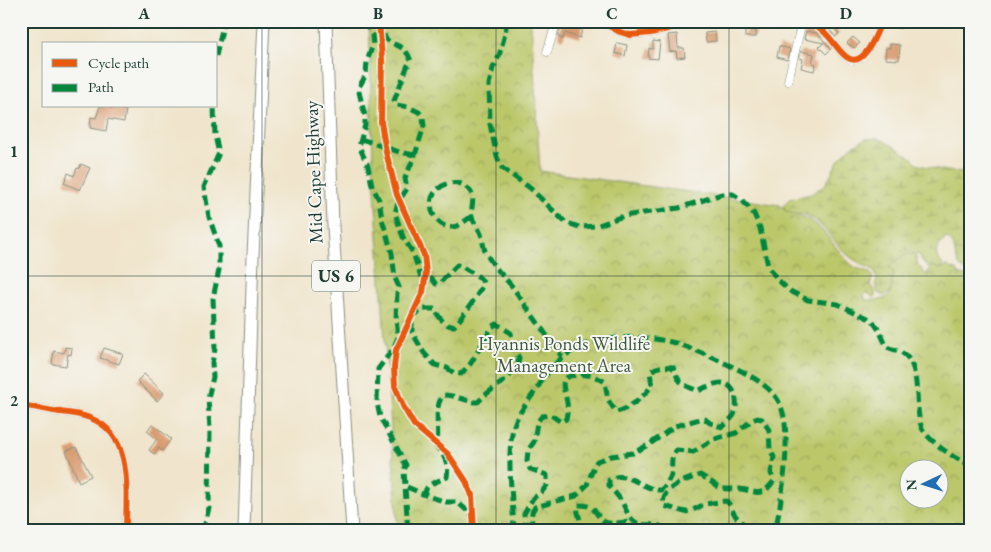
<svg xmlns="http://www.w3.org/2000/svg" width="991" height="552" font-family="'EB Garamond',serif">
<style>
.wetland{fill:url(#wetland-marsh);stroke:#6d824e}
.park{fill:url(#park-crowns);stroke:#6d824e;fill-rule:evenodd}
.building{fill:#d99a6e}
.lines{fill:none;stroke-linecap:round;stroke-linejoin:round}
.minor-casing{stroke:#889180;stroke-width:9}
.highway-casing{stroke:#889180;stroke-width:13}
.minor{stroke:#fff;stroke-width:8}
.highway{stroke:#fff;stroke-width:11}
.quiet{stroke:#00873e;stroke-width:5;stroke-dasharray:10 5;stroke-linecap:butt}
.cycleway-casing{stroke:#f6f6f2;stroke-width:9}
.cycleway{stroke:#e8590c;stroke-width:6}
.grid{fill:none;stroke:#1f3d34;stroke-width:1;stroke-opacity:0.55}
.labels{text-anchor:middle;stroke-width:4;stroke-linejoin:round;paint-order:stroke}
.shield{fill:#f6f6f2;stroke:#60746d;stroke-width:1}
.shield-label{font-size:18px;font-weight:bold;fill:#1f3d34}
.street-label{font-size:19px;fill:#1f3d34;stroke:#f6f6f2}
.park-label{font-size:19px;fill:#3e593f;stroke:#f6f6f2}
.neatline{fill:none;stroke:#1f3d34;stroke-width:2}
.grid-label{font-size:16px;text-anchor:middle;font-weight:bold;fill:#1f3d34}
</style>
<defs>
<pattern id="wetland-marsh" width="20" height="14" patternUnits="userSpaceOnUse" patternTransform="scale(1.25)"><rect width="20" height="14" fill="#bbc769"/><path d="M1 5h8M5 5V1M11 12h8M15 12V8" fill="none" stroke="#97a357"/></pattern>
<pattern id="park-crowns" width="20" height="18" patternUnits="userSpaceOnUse" patternTransform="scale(1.25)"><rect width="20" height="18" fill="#bbc769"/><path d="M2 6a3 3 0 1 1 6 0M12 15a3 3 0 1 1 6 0" fill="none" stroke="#97a357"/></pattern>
</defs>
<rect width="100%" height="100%" fill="#f6f6f2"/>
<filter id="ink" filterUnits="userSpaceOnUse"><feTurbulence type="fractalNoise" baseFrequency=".02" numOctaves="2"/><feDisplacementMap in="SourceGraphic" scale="10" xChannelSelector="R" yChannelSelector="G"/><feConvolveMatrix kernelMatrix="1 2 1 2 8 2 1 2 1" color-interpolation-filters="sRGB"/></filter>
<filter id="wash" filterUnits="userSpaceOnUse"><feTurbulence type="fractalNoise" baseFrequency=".0096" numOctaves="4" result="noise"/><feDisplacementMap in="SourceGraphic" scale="20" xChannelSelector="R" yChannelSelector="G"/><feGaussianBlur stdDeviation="1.12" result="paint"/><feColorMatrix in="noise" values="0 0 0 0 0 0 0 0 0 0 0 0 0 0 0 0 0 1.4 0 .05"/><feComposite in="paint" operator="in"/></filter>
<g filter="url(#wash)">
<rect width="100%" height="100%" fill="#f0e5cc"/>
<path class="wetland" d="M 878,138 L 895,147 L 912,158 L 919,165 L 947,171 L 970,174 L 970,274 C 949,264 960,244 946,238 C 936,250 932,252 943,265 L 940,269 L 930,270 L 921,259 L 920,255 L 913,254 L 894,289 L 884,296 L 878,293 L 875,285 L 877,279 L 874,270 C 861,264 847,257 838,245 C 830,236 822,224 810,217 C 801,211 788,219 783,206 L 789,199 L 811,194 L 825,185 L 839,159 L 851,147 L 865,139 Z"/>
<path class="park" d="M 369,21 L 531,21 L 540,171 L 780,205 C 786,215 800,214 810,220 C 828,231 837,253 853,266 C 860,271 866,268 873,276 L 870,285 L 875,291 L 875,297 L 872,297 L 868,293 L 864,294 L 865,300 C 894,301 889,296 894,273 L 889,267 C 896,261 904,252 915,254 L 918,265 L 926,275 L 932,266 L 939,269 L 948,266 L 951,269 L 957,270 L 959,274 L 970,278 L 970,531 L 398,531 L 373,162 ZM 908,470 L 938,470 L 938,500 L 908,500 Z"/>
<g id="blocks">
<g class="building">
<polygon points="562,21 584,21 580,38 565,33 563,39 558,37"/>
<polygon points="829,21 837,26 835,29 839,33 836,37 826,26"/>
<polygon points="895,21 904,21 900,29 893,26"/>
<rect x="745" y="31" width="11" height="6"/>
<polygon points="806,31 817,33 831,49 826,54 819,47 824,43 804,39"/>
<polygon points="715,32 716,41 706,42 705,33"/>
<polygon points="677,34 678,48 684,48 685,57 677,58 676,51 670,52 668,35"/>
<polygon points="853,37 860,43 854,48 847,43"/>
<polygon points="653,41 660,42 658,59 648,58 649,48 653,49"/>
<polygon points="617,43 627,45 625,56 615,53"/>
<polygon points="890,44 900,45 899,60 885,59 886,48 890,48"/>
<polygon points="779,46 790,49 787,60 777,57"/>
<polygon points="801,51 814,54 812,63 816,64 814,71 801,68 803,59 799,58"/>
<polygon points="100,106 111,106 110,108 126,110 124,122 108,119 106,131 90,128 91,117 96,118"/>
<polygon points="81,164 90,168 80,190 64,183 68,173 74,176 77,168 79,169"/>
<polygon points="65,347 72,348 71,355 68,354 66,366 52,364 54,351 64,353"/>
<polygon points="104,348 123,354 119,364 100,358"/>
<polygon points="144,374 164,393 157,401 137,381"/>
<polygon points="152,424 171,439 162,451 159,448 154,454 149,450 157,439 147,431"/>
<polygon points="76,447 91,476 79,482 66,451"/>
</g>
</g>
</g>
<g filter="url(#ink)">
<use href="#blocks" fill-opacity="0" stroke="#889180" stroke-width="1"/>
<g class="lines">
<g class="minor-casing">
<g id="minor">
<polyline points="600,21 620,32 630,35 651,33 687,24 755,21"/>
<polyline points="645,21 651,33"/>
<path d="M 810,21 C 816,25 823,30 828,36 C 838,46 850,73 866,52 C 873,44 877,31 882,21"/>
<polyline points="547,52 557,21"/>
<polyline points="788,81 802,21"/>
<path d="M 21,405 C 34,407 47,410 59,412 C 69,413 80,414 90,418 C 134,434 126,493 126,531"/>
</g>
</g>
<g class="highway-casing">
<g id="highway">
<polyline points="326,21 333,226 352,531"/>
<polyline points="244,531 253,256 264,21"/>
</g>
</g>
<use href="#minor" class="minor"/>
<use href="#highway" class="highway"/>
<g class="quiet">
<polyline points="364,21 372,35 373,45 367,61 366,75 359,87 359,92 365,116 365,125 359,146 368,166 372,185 379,200 382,219 392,253 395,278 399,287 397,293 396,319 398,337 393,349 378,369 377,403 380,417 406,465 404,471 408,531"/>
<path d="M 390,21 L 385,26 L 386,31 L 384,37 C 394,48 404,42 411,61 L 407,67 L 394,101 L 397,105 L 408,107 L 419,112 L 423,117 L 424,126 L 415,155 L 405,178 L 407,189 L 398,202 L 395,213 L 403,237 L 413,253 L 420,274 L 423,278 L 432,279 L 436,284 L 439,284 L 454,268 L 457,265 C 463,266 466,270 471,272 C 476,275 482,278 483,283 C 483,289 459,322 454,326 C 444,327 439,316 434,309 L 424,309 L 414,315 L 412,319 L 412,332 L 424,353 L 435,365 L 447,368 L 454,373 L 461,374 L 471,363 L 492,327 L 497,324 L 511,333 L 513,348 L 519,358 L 518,363 L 508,378 L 485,395 L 478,402 C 465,402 458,395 443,395 C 432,410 441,431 436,447 C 445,455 449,465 447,477 C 438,482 424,483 425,495 L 446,502 L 457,502 L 471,514 L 471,516"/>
<path d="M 504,21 L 506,26 L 505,34 L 499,56 L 493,68 L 489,84 L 490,124 L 497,157 L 502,168 L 530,188 L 565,222 L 579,227 L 596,226 L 623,216 L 679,208 L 722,194 L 733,194 L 742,200 L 754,214 L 760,228 L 768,266 L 777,279 L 790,291 L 808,300 L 838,304 L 872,320 L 879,330 L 887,347 C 891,349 897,350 901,352 C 923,364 913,407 922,428 C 929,442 956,459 970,466"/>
<polyline points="216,56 224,21"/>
<polyline points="361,139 399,152 415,155"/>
<path d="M 472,216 C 466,220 459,227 452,227 C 434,228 424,202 437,190 C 446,181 461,179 470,191 C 476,199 470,208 472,217 C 473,222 479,228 481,234 C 483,241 483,248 487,255 C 493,266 503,276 511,285 C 528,309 545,333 562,357"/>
<polyline points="407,487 425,495"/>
<polyline points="203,531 209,508 210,429 208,398 213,377 212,363 215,349 213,298 219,270 219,246 209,217 204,187 219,153 215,136 214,106"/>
<path d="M 514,531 C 513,499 506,459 513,429 C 516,415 528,402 536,390 C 543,379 551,366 562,358 C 590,335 637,334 671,342 C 685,345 699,352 713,358 C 734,367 770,382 780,404 C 793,433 782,500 775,531"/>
<path d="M 526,531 L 524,514 L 533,498 L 541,493 L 547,485 L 547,475 L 530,469 L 527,461 L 528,450 L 534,442 L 537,422 L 542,416 L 551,415 L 561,422 L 566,419 C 567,414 568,409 567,403 C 565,389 555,376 578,375 C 589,374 596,376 605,382 L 608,400 L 616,412 C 628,410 646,395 652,385 L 650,372 C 656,366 665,366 673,367 C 679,384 682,384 698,391 C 704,388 714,383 721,383 C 736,383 739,404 734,415 C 731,420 726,423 722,427 L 710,423 L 705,419 L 700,419 L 675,426 L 650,444 L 633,453 L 611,456 L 597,461 L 594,466 L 587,485 L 576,496 L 535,507 C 529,515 531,522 535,531"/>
<path d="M 573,531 L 580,525 C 581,517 576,513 578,505 C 598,504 594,516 605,522 C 611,525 619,522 626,522 L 637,531"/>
<path d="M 666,531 C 659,521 647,527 637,523 C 628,519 626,508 621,501 C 618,495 613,491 609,486 L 609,480 C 626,468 644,491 661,490 C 665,486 669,481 671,475 C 673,466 669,457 677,450 L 693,452 L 714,439 L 736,433 L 752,420 L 757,418 L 762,419 L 769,430 L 770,450 L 774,457 L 771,473 L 774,481 C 760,499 757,491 740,489 C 732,488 724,491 717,486 C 711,482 706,478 700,475 C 687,480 659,487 664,506 L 685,512 L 691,511 L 705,504 L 726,501 C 732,505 731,510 735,515 C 739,521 745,523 748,531"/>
</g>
<g class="cycleway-casing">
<g id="cycleway">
<polyline points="379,21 382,59 381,122 386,152 397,195 424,255 426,272 423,292 396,350 394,368 395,386 403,406 414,425 448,454 466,481 472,495 474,531"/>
<polyline points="600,21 620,32 630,35 651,33 687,24 755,21"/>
<path d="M 810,21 C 816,25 823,30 828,36 C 838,46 850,73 866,52 C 873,44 877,31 882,21"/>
<path d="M 21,405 C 34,407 47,410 59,412 C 69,413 80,414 90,418 C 134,434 126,493 126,531"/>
</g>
</g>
<use href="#cycleway" class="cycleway"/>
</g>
</g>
<path class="grid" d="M 262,21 L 262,531M 496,21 L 496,531M 729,21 L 729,531M 21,276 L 970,276"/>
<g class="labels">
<rect class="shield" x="312" y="260.5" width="48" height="31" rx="4"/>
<g class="shield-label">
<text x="336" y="282">US 6</text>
</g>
<g class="street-label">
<text transform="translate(313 172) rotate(-92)" y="7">Mid Cape Highway</text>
</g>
<g class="park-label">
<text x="564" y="350">Hyannis Ponds Wildlife<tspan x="564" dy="22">Management Area</tspan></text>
</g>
</g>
<rect width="991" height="552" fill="none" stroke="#f6f6f2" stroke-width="55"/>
<rect x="42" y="42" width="175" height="65" fill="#f6f6f2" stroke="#a0aca6"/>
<rect x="52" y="59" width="25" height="8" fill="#e8590c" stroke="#a0aca6"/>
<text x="88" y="68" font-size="15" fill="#1f3d34">Cycle path</text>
<rect x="52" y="84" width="25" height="8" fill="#00873e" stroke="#a0aca6"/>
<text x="88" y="92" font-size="15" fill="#1f3d34">Path</text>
<g transform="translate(924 484) rotate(266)"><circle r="24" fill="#f6f6f2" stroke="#a0aca6"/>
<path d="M0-4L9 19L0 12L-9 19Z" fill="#1f6fb2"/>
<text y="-8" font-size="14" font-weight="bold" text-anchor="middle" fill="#1f3d34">N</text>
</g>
<rect x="28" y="28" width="936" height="496" class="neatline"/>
<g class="grid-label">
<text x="144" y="19">A</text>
<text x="378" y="19">B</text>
<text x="612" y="19">C</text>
<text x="846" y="19">D</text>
<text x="14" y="157">1</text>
<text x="14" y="406">2</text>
</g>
</svg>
